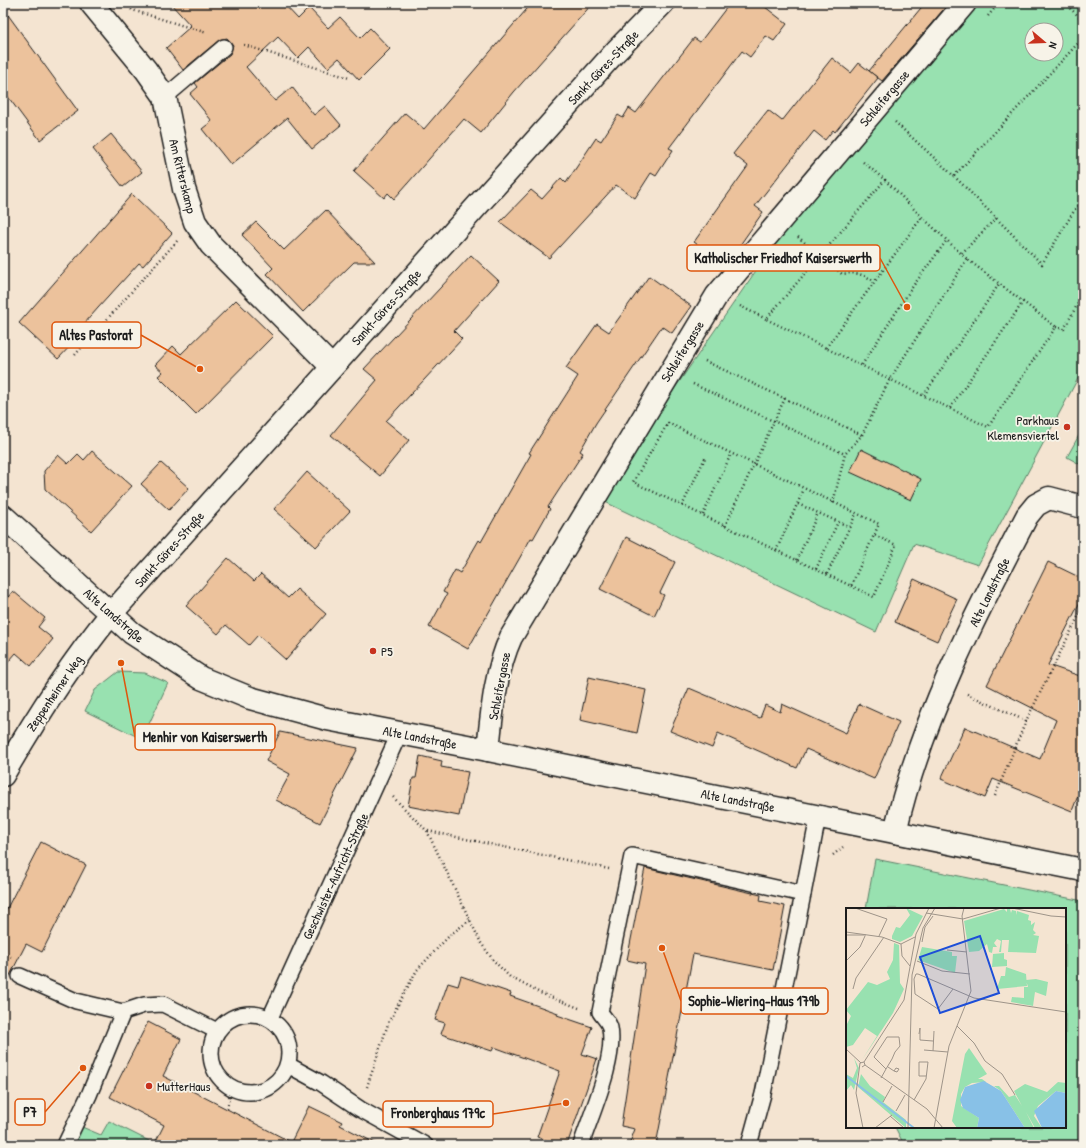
<svg xmlns="http://www.w3.org/2000/svg" width="1086" height="1148" font-family="'Patrick Hand',sans-serif">
<style>
.green{fill:#98e1b0;stroke:#5a7e66;fill-rule:evenodd}
.building{fill:#ecc29c;stroke:#1c1c1c}
.lines{fill:none;stroke-linecap:round;stroke-linejoin:round}
.lane-casing{stroke:#1c1c1c;stroke-width:18}
.street-casing{stroke:#1c1c1c;stroke-width:25}
.path{stroke:#1c1c1c;stroke-width:2.5;stroke-dasharray:1 3;stroke-linecap:butt}
.lane{stroke:#f7f3e8;stroke-width:15}
.street{stroke:#f7f3e8;stroke-width:22}
.poi-dot{fill:#c8321e;stroke:#f7f3e8;stroke-width:1.5}
.labels{text-anchor:middle;stroke-width:3.5;stroke-linejoin:round;paint-order:stroke}
.street-label{font-size:13px;fill:#1c1c1c;stroke:#f7f3e8}
.poi-label{font-size:13px;fill:#1c1c1c;stroke:#f7f3e8;text-anchor:start}
.inset-river{fill:none;stroke:#88c1e7;stroke-width:2}
.inset-road{fill:none;stroke:#9e9489;stroke-width:1}
.view{fill:#1d4ed8;fill-opacity:0.15;stroke:#1d4ed8;stroke-width:2}
.inset-edge{fill:none;stroke:#1c1c1c;stroke-width:2}
.leader{fill:none;stroke:#de560d;stroke-width:1.5}
.callout-dot{fill:#de560d;stroke:#f7f3e8;stroke-width:1.5}
.callout{fill:#f7f3e8;stroke:#de560d;stroke-width:1.5}
.callout-label{font-size:14px;text-anchor:middle;font-weight:bold;fill:#1c1c1c}
</style>
<rect width="100%" height="100%" fill="#f4e4d1"/>
<filter id="ink" filterUnits="userSpaceOnUse"><feTurbulence type="fractalNoise" baseFrequency=".025" numOctaves="2"/><feDisplacementMap in="SourceGraphic" scale="8" xChannelSelector="R" yChannelSelector="G"/><feConvolveMatrix kernelMatrix="1 2 1 2 8 2 1 2 1" color-interpolation-filters="sRGB"/></filter>
<g filter="url(#ink)">
<g class="green">
<path d="M 980,3 L 1083,3 L 1083,369 L 978,565 L 914,544 L 876,632 L 603,501 L 675,388 L 773,246 ZM 1032,30 L 1056,30 L 1056,54 L 1032,54 Z"/>
<polygon points="1083,428 1083,466 1067,457"/>
<polygon points="118,672 145,673 168,683 142,739 85,711 95,690"/>
<polygon points="875,859 1083,901 1083,1145 904,1145 895,1127 1065,1127 1065,909 866,909"/>
<polygon points="109,1121 149,1141 148,1145 74,1145 82,1127 101,1135"/>
</g>
<g class="building">
<polygon points="170,3 283,3 298,19 309,8 328,28 340,17 360,38 370,28 390,49 359,80 339,58 328,68 309,47 298,58 278,37 246,67 275,101 292,87 314,115 325,106 341,125 312,149 287,118 231,165 202,129 212,121 190,94 198,87 195,83 230,54 233,45 227,38 219,40 183,70 166,48 191,26"/>
<polygon points="532,3 593,3 514,92 481,133 464,119 394,199 388,193 384,198 354,171 405,113 424,129"/>
<polygon points="730,3 760,3 787,24 774,41 766,36 750,57 742,51 669,148 673,150 656,176 651,173 635,198 616,185 549,258 500,222 531,190 542,199 561,178 566,183 596,138 601,141 618,115 623,118 629,108 636,113 694,38 700,42"/>
<polygon points="925,3 949,3 882,81 869,71"/>
<polygon points="3,8 78,111 40,140 3,90"/>
<polygon points="832,58 851,73 859,63 878,78 835,132 833,130 825,140 814,131 755,206 763,212 726,265 694,242 748,166 733,154 768,110 782,121"/>
<polygon points="111,134 142,172 123,187 93,149"/>
<polygon points="132,194 172,233 143,266 139,263 98,308 84,324 88,327 58,359 19,323"/>
<polygon points="326,210 375,262 354,262 303,312 267,274 273,268 242,235 256,222 284,250"/>
<polygon points="471,255 499,281 454,331 462,339 386,421 409,440 380,476 331,435 377,380 364,369"/>
<polygon points="649,276 691,306 672,333 662,326 596,423 580,451 583,453 548,507 550,509 533,539 531,538 468,649 429,627 447,594 443,592 455,570 460,573 479,540 481,542 531,454 529,453 578,376 566,368 597,324 609,332"/>
<polygon points="236,300 273,336 196,414 158,376 163,372 155,365 173,346 181,354"/>
<polygon points="861,449 921,479 911,500 850,472"/>
<polygon points="92,451 132,486 91,531 45,489 44,471 58,455 68,464 78,454 84,460"/>
<polygon points="161,463 189,488 169,510 141,484"/>
<polygon points="307,472 350,511 316,547 274,509"/>
<polygon points="626,537 675,562 660,593 664,595 654,616 600,589"/>
<polygon points="228,558 254,581 261,574 288,598 297,589 326,614 286,660 258,635 249,645 226,625 218,634 186,606"/>
<polygon points="1048,562 1083,579 1083,596 1048,665 1083,677 1083,783 1072,811 993,779 985,798 941,779 965,727 1040,759 1056,720 987,685"/>
<polygon points="914,579 957,599 937,641 895,622"/>
<polygon points="13,591 45,618 38,627 53,639 31,666 16,653 3,668 3,603"/>
<polygon points="589,677 646,690 637,733 580,720"/>
<polygon points="689,688 760,718 765,705 780,712 782,704 846,733 859,704 899,722 874,779 806,749 797,768 718,733 712,748 670,731"/>
<polygon points="280,732 358,748 320,823 276,800 290,774 266,761"/>
<polygon points="420,756 442,761 441,767 468,772 459,816 408,806 413,778 416,778"/>
<polygon points="41,842 86,865 42,952 26,944 3,989 3,916"/>
<polygon points="645,868 761,895 760,901 785,906 773,970 693,954 656,1145 629,1145 635,1129 621,1126 645,964 627,960"/>
<polygon points="461,976 511,993 510,996 558,1013 557,1015 592,1027 582,1054 597,1059 567,1145 559,1145 537,1137 560,1071 494,1047 492,1051 441,1034 445,1023 435,1020 448,983 458,986"/>
<polygon points="148,1022 181,1039 163,1076 291,1142 309,1106 342,1122 340,1125 379,1145 154,1145 164,1125 110,1097"/>
</g>
<g class="lines">
<g class="lane-casing">
<g id="lane">
<polyline points="165,97 224,47"/>
<polyline points="803,894 818,817"/>
<polyline points="20,976 76,1001 123,1012"/>
<circle cx="250" cy="1053" r="39"/>
<polyline points="270,1018 399,734"/>
<polyline points="288,1065 321,1083 360,1109 425,1145"/>
<polyline points="65,1145 89,1095 123,1012 144,1005 163,1004 217,1031"/>
<path d="M 581,1145 C 591,1114 616,1060 610,1028 C 609,1022 603,1017 600,1012 L 632,856 L 803,894 L 763,1094 L 749,1145"/>
</g>
</g>
<g class="street-casing">
<g id="street">
<polyline points="91,3 146,70 165,97 184,189 195,222 211,245 332,367"/>
<polyline points="3,516 132,633 201,678 250,698 327,719 488,750 1083,870"/>
<path d="M 488,750 C 492,712 495,672 511,637 L 717,295 L 965,3"/>
<path d="M 3,775 C 35,719 70,664 111,614 L 616,51 L 663,3"/>
<path d="M 895,832 C 921,720 974,617 1027,516 L 1036,505 L 1049,498 L 1083,507"/>
</g>
</g>
<g class="path">
<polyline points="126,3 132,10 207,33"/>
<polyline points="1064,3 1083,20"/>
<polyline points="988,16 999,3"/>
<polyline points="244,45 349,78"/>
<polyline points="895,122 954,176 1042,264 1083,196"/>
<polyline points="863,162 885,180"/>
<polyline points="954,176 1083,38"/>
<polygon points="885,180 922,217 967,259 1056,327 988,427 766,319"/>
<path d="M 798,237 L 842,274 C 855,272 863,274 874,281"/>
<polyline points="962,253 996,218"/>
<polyline points="740,306 766,319"/>
<polyline points="1056,327 1064,329 1083,294"/>
<polyline points="826,348 922,217"/>
<polyline points="75,355 178,240"/>
<polyline points="705,361 862,435"/>
<polyline points="862,365 913,286 947,240"/>
<polyline points="693,384 845,454"/>
<polyline points="924,395 999,284"/>
<polyline points="950,408 1023,302"/>
<polygon points="668,423 879,524 851,586 633,482"/>
<polyline points="833,503 845,454 862,435 890,379 967,259"/>
<polyline points="798,504 850,527"/>
<polyline points="682,506 705,458"/>
<polyline points="703,515 731,454"/>
<polyline points="725,526 785,398"/>
<polyline points="776,551 804,489"/>
<polyline points="797,560 818,513"/>
<polyline points="816,569 838,522"/>
<polyline points="827,574 856,514"/>
<polyline points="851,586 874,597 896,545 874,535"/>
<polyline points="967,694 1026,721 1083,607"/>
<polyline points="995,796 1026,721"/>
<polyline points="393,797 427,831 481,943 494,961 510,977 540,993 579,1008"/>
<polyline points="428,831 609,869"/>
<polyline points="833,855 843,847"/>
<polyline points="3,954 11,957"/>
<polyline points="367,1087 389,1021 417,970 451,934 470,920"/>
<polyline points="227,1109 231,1087"/>
</g>
<use href="#lane" class="lane"/>
<use href="#street" class="street"/>
</g>
</g>
<g class="poi-dot">
<circle cx="1067" cy="427" r="4"/>
<circle cx="373" cy="651" r="4"/>
<circle cx="149" cy="1086" r="4"/>
</g>
<g class="labels">
<g class="street-label">
<text transform="translate(603 67) rotate(-47)" y="5">Sankt-Göres-Straße</text>
<text transform="translate(884 98) rotate(-50)" y="5">Schleifergasse</text>
<text transform="translate(183 176) rotate(76)" y="5">Am Ritterskamp</text>
<text transform="translate(386 307) rotate(-48)" y="5">Sankt-Göres-Straße</text>
<text transform="translate(682 351) rotate(-58)" y="5">Schleifergasse</text>
<text transform="translate(169 549) rotate(-48)" y="5">Sankt-Göres-Straße</text>
<text transform="translate(989 592) rotate(-64)" y="5">Alte Landstraße</text>
<text transform="translate(114 615) rotate(41)" y="5">Alte Landstraße</text>
<text transform="translate(499 686) rotate(-79)" y="5">Schleifergasse</text>
<text transform="translate(54 693) rotate(-56)" y="5">Zeppenheimer Weg</text>
<text transform="translate(420 737) rotate(11)" y="5">Alte Landstraße</text>
<text transform="translate(738 800) rotate(11)" y="5">Alte Landstraße</text>
<text transform="translate(335 876) rotate(-65)" y="5">Geschwister-Aufricht-Straße</text>
</g>
<g class="poi-label">
<text x="1059" y="425" text-anchor="end">Parkhaus<tspan x="1059" dy="15">Klemensviertel</tspan></text>
<text x="381" y="656">P5</text>
<text x="157" y="1091">MutterHaus</text>
</g>
</g>
<g transform="translate(846 908)">
<rect width="220" height="220" fill="#f4e4d1"/>
<path d="M 60,0 L 77,8 L 66,28 L 54,34 L 46,31 L 46,28 L 50,19 L 54,20 L 64,7 ZM 158,1 L 161,4 L 161,1 L 164,1 L 165,5 L 166,2 L 170,3 L 170,7 L 171,3 L 183,7 L 182,12 L 185,13 L 185,17 L 189,14 L 187,22 L 190,25 L 187,27 L 193,28 L 190,45 L 162,44 L 163,32 L 156,32 L 155,44 L 153,44 L 155,33 L 151,31 L 148,35 L 151,39 L 147,39 L 146,45 L 143,44 L 141,36 L 133,43 L 123,44 L 118,13 ZM 48,35 L 53,37 L 54,75 L 58,81 L 47,105 L 16,152 L 31,128 L 19,120 L 7,137 L 0,139 L 0,118 L 5,108 L 0,102 L 22,74 L 31,77 L 44,71 L 41,64 L 47,52 ZM 76,39 L 106,44 L 106,48 L 111,48 L 109,65 L 72,52 ZM 158,45 L 158,51 L 161,52 L 161,58 L 146,59 L 147,46 ZM 160,59 L 180,66 L 181,78 L 151,81 L 155,68 L 159,68 ZM 190,71 L 202,74 L 200,88 L 189,84 L 187,98 L 165,94 L 166,89 L 178,90 L 178,79 L 182,79 L 180,72 ZM 123,140 L 141,166 L 132,171 L 136,171 L 140,174 L 126,175 L 119,179 L 115,186 L 115,198 L 133,210 L 131,220 L 111,220 L 106,213 L 119,146 ZM 8,150 L 13,160 L 8,182 L 5,177 L 0,183 L 0,166 L 7,170 L 11,160 ZM 15,166 L 24,178 L 39,189 L 37,194 L 60,212 L 60,220 L 12,179 ZM 212,174 L 220,175 L 220,185 L 210,183 L 192,198 L 188,208 L 196,220 L 189,220 L 180,204 L 188,220 L 179,220 L 155,183 L 148,178 L 153,178 L 163,189 L 169,187 L 176,198 L 168,183 L 179,176 L 201,184 Z" fill="#98e1b0"/>
<path d="M 138,173 L 155,183 L 179,220 L 131,220 L 133,210 L 117,200 L 114,192 L 119,179 ZM 210,183 L 220,185 L 220,220 L 196,220 L 188,203 Z" fill="#88c1e7"/>
<path class="inset-river" d="M 0,168 L 68,220"/>
<path class="inset-road" d="M 9,0 L 41,11 L 33,28M 166,0 L 205,8 L 220,9M 80,5 L 117,11 L 155,0M 0,24 L 36,29 L 55,36M 0,27 L 20,27M 76,34 L 79,19 L 87,8M 55,36 L 56,48 L 64,58M 55,36 L 69,29M 101,42 L 121,44M 0,53 L 14,39 L 19,28M 71,53 L 96,63 L 124,66M 7,81 L 10,70 L 38,29M 107,81 L 92,101 L 69,86 L 68,71 L 70,66 L 72,66 L 128,90 L 220,104M 111,118 L 128,135 L 139,153 L 156,166 L 169,187M 73,126 L 74,120 L 74,132 L 87,133M 0,141 L 15,155M 78,142 L 102,144M 87,143 L 88,123M 18,154 L 58,92 L 70,26 L 83,0M 19,157 L 81,201 L 97,220M 16,159 L 19,157 L 18,154 L 14,155 L 10,185 L 17,220M 42,159 L 48,163 L 50,160 L 53,161 L 51,164 L 48,163M 35,170 L 40,161 L 46,151 L 49,144 L 54,138 L 53,129 L 41,129 L 28,149 L 40,161M 68,192 L 80,171 L 82,154 L 73,154 L 73,168 L 80,168M 37,194 L 46,178M 50,203 L 59,187M 44,208 L 58,220M 29,220 L 46,207M 62,220 L 66,67 L 77,20 L 89,0M 88,220 L 103,138 L 125,83 L 116,8 L 118,0"/>
<path class="view" d="M 134,28 L 153,85 L 94,105 L 74,49 Z"/>
<rect width="220" height="220" class="inset-edge"/>
</g>
<path class="leader" d="M907 307L880 258M200 369L141 335M121 663L135 737M662 948L681 1001M83 1068L45 1112M566 1103L493 1114"/>
<g class="callout-dot">
<circle cx="907" cy="307" r="4"/>
<circle cx="200" cy="369" r="4"/>
<circle cx="121" cy="663" r="4"/>
<circle cx="662" cy="948" r="4"/>
<circle cx="83" cy="1068" r="4"/>
<circle cx="566" cy="1103" r="4"/>
</g>
<g class="callout">
<rect x="687" y="245" width="193" height="26" rx="4"/>
<rect x="52" y="322" width="89" height="26" rx="4"/>
<rect x="135" y="724" width="140" height="26" rx="4"/>
<rect x="681" y="988" width="147" height="26" rx="4"/>
<rect x="15" y="1099" width="30" height="26" rx="4"/>
<rect x="383" y="1101" width="110" height="26" rx="4"/>
</g>
<g class="callout-label">
<text x="783" y="263">Katholischer Friedhof Kaiserswerth</text>
<text x="96" y="340">Altes Pastorat</text>
<text x="205" y="742">Menhir von Kaiserswerth</text>
<text x="754" y="1006">Sophie-Wiering-Haus 179b</text>
<text x="30" y="1117">P7</text>
<text x="438" y="1118">Fronberghaus 179c</text>
</g>
<rect width="1086" height="1148" fill="none" stroke="#f7f3e8" stroke-width="16"/>
<rect x="8" y="8" width="1070" height="1132" fill="none" stroke="#1c1c1c" stroke-width="1.5" filter="url(#ink)"/>
<g transform="translate(1044 42) rotate(109)"><circle r="19" fill="#f7f3e8" stroke="#9f9d96"/>
<path d="M0-3L7 15L0 10L-7 15Z" fill="#c8321e"/>
<text y="-6" font-size="11" font-weight="bold" text-anchor="middle" fill="#1c1c1c">N</text>
</g>
</svg>
